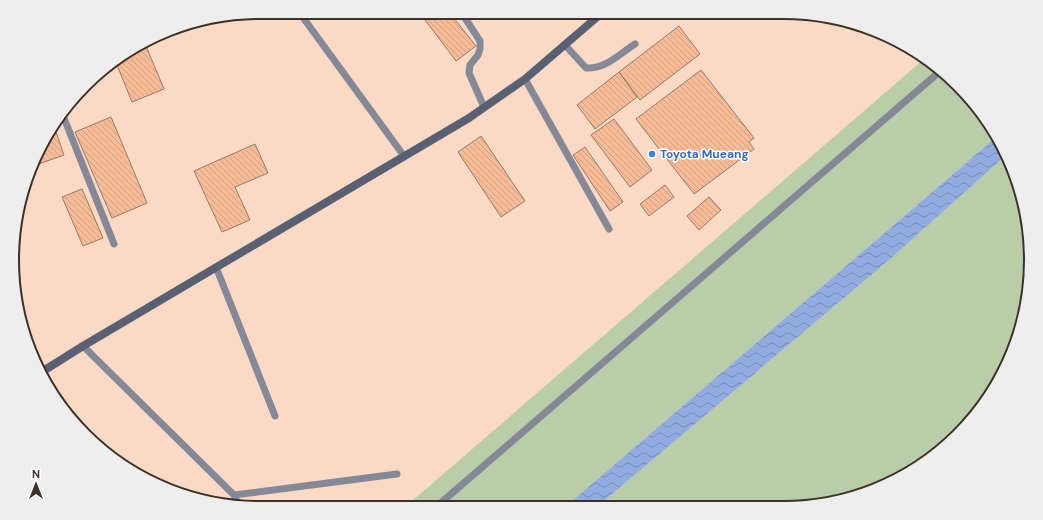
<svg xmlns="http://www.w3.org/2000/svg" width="1043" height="520" font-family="'DM Sans',sans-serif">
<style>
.green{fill:#b8cda8}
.water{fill:url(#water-waves)}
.building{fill:url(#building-back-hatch);stroke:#987a67}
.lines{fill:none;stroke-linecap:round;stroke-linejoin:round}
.lane{stroke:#858997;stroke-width:7}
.secondary{stroke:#5a6073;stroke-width:8}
.shop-dot{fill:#3f7fe0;stroke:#fff;stroke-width:1.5}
.labels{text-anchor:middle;stroke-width:3;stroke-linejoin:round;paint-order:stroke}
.shop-label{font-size:12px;font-weight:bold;fill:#366cbe;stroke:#fff;text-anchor:start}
.rim{fill:none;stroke:#3d3028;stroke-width:2}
</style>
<defs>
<pattern id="water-waves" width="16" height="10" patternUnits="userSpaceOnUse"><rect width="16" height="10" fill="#90ace1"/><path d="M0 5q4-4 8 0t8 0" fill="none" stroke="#778cb6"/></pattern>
<pattern id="building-back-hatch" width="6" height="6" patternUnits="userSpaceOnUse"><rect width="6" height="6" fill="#f4bb96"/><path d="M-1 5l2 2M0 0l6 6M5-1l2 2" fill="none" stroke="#d2a181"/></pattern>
</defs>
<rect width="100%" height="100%" fill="#fbdac5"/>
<g class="green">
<polygon points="923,60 969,96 994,139 565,507 405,507"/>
<polygon points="1004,157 1018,180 1030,276 1006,369 970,423 934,457 878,489 816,506 598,506 889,260"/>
</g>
<polygon class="water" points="994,139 1004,157 889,260 598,506 565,507"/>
<g class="building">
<polygon points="419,12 458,12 453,17 476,46 456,61"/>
<polygon points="679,26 700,54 640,100 619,72"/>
<polygon points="146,46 164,89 132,102 115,60"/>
<polygon points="701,70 754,138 749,142 754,149 694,194 636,119"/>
<polygon points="619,72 637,97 595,129 577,105"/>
<polygon points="111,117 147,203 112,218 75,132"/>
<polygon points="614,119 652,170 630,187 591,135"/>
<polygon points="52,126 54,126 64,155 36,165"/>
<polygon points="481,136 525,201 501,217 458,152"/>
<polygon points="255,144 268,173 235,187 250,220 222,232 194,171"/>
<polygon points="585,147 623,202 610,211 573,155"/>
<polygon points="665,185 674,197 649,216 640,204"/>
<polygon points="82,189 103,238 83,246 62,197"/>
<polygon points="709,197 721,210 699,230 687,216"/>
</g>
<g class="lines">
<g class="lane">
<polyline points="299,12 404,156"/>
<polyline points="461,12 480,41 480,49 478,55 470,65 469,73 484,107"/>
<path d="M 565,45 L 586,68 C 606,69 618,55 635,44"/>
<polyline points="525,79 609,229"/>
<polyline points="62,113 114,244"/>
<polyline points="216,267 275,416"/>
<polyline points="83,346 234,495"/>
<polyline points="239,506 234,495 397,474"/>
<polyline points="436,507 938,73"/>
</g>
<polyline class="secondary" points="40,373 83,346 469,118 525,79 603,12"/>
</g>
<circle class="shop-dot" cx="652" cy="154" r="4"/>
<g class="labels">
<g class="shop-label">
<text x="660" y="158">Toyota Mueang</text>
</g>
</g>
<path d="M0 0H1043V520H0ZM260 19H783A241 241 0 0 1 1024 260V260A241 241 0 0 1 783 501H260A241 241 0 0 1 19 260V260A241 241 0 0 1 260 19Z" fill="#efeeee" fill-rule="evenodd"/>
<path class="rim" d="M260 19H783A241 241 0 0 1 1024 260V260A241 241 0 0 1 783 501H260A241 241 0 0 1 19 260V260A241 241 0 0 1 260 19Z"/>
<g transform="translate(36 484)" stroke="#ffffff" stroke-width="3" paint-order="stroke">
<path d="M0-3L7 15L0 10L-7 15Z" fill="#3d3028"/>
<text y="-6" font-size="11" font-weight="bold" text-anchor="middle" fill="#3d3028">N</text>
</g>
</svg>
